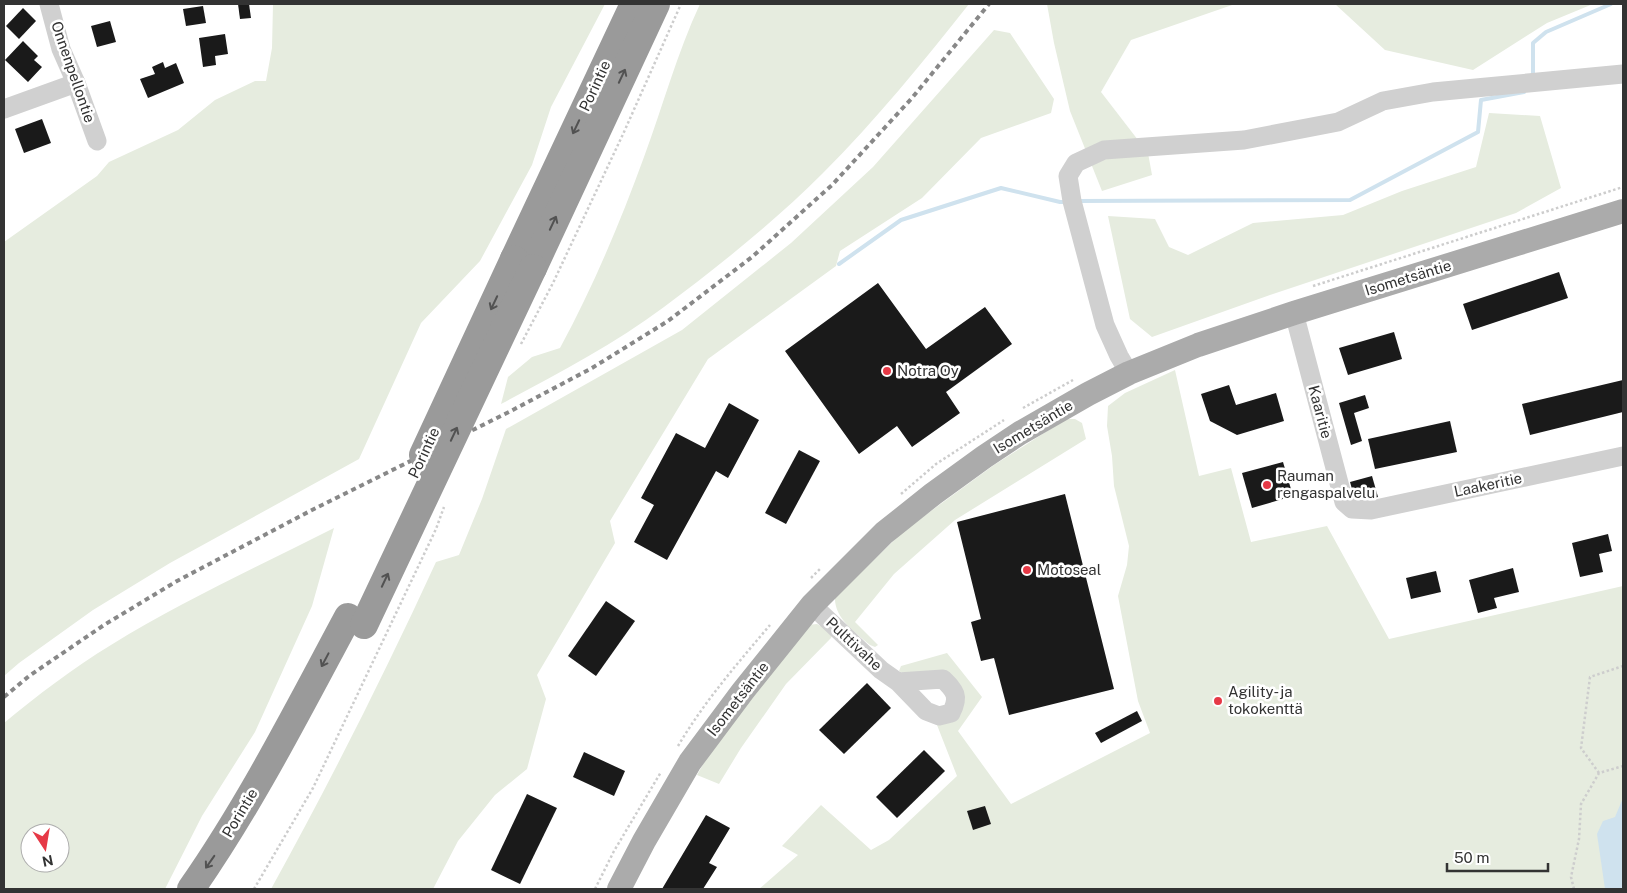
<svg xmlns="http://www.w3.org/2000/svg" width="1627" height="893" font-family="'Public Sans',sans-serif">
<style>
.green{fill:#e6ecdf;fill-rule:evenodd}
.water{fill:#cfe2ee}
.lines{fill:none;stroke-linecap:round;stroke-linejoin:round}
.stream{stroke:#cfe2ee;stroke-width:4}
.building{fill:#1a1a1a}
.path{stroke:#cdcdcd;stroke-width:2.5;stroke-dasharray:2.5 2.5;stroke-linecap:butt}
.minor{stroke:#d0d0d0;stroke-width:19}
.major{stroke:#ababab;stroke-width:24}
.highway{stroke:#9a9a9a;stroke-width:28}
.rail{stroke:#888;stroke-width:4;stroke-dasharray:5 4;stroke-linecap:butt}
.highway-bridge{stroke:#9a9a9a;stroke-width:28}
.oneway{stroke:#525252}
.poi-dot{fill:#e63946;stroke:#fff;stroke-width:2}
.labels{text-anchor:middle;stroke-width:5;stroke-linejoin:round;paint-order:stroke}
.street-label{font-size:15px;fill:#333;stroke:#fff}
.poi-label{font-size:15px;fill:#333;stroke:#fff;text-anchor:start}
</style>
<rect width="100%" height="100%" fill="#fff"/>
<g class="green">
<polygon points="273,4 605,4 551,107 532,165 480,261 421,323 359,459 170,563 93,610 19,663 4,676 4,242 97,176 109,162 178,130 215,100 255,81 266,81 272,48"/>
<path d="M 700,4 L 969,4 C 923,62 876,120 823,173 C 774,222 719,266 664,307 C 613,345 557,374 501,404 L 508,377 L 532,357 L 560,348 C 593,287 620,223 644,157 C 663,106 677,53 700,4 Z"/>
<polygon points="1047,4 1235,4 1131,40 1101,92 1148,153 1152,175 1102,191 1070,111 1054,43"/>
<polygon points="1335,4 1593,4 1547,23 1473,70 1385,50"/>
<path d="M 994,30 L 1010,33 L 1054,99 L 1051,113 L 981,138 L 922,198 L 840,251 L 836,266 L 708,359 L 610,521 L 615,543 L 537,675 L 546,699 L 527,769 L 495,795 L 458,841 L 433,889 L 271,889 C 330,782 385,673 436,562 L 459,555 L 482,499 L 506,429 L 682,330 L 791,243 L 873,167 Z"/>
<polygon points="1489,113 1540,116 1561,188 1516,213 1270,295 1152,337 1130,319 1108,216 1155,219 1169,247 1188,255 1253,223 1343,215 1402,191 1476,167"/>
<polygon points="1175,370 1199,476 1231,468 1251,542 1327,526 1389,639 1623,586 1623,889 759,889 798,855 782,846 821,805 871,850 889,840 957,776 937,725 944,723 963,693 904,674 899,671 901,666 947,653 982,697 958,731 1011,804 1150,733 1138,701 1118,596 1127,565 1129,546 1114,486 1112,456 1107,426 1108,406 1125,393"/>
<path d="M 1066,419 L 1075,419 L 1082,423 L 1086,439 L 955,520 L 894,574 L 855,622 L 878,645 L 875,647 L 870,645 C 855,632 834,618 835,597 L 905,530 L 994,465 Z"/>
<path d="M 334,528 L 312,606 L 255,732 L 202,816 L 165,889 L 4,889 L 4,723 C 38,695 73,668 111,645 C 182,601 259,566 334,528 ZM 30,833 L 60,833 L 60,863 L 30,863 Z"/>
<polygon points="817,624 833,633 831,638 786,684 741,748 719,784 697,775 718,738 807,625"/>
</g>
<polygon class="water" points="1623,798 1623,889 1605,889 1597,834 1603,821 1615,817"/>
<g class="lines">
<g class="stream">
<polyline points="1533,78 1533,43 1546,32 1611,4"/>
<polyline points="1077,201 1350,200 1478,132 1481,100 1524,92"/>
<polyline points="839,264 901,220 1001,188 1060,202 1068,202"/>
</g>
</g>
<g class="building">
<polygon points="238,4 249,4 251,18 240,19"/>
<polygon points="203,6 206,23 186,26 183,9"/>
<polygon points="23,8 36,21 19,39 6,26"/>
<polygon points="110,21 116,42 97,47 91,26"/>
<polygon points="225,34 228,54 215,56 216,65 203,67 199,38"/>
<polygon points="23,41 38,56 34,60 42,67 28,82 5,60"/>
<polygon points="163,62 165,68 176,63 184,83 148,98 140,79 155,74 152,67"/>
<polygon points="42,119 51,143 24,153 15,129"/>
<polygon points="1559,272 1568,298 1472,330 1463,304"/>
<polygon points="878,283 926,349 985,307 1012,344 946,392 960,413 912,447 897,426 859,454 785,351"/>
<polygon points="1394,332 1402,359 1348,375 1339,348"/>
<polygon points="1623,380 1623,412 1530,435 1522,404"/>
<polygon points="1229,385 1236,405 1276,393 1284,421 1237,435 1210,421 1201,394"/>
<polygon points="1365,395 1369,408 1354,413 1362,441 1351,445 1339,403"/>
<polygon points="729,403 759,420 728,478 716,471 667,560 634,542 654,505 641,498 676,433 705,448"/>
<polygon points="1450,421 1457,452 1375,469 1368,439"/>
<polygon points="799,450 820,461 786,524 765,513"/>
<polygon points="1283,462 1293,496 1252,508 1242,473"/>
<polygon points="1372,476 1378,497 1370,499 1356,498 1354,496 1350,482"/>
<polygon points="1065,494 1114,689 1009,715 994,658 981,661 971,622 981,619 957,522"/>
<polygon points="1608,534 1612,551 1599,554 1603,572 1580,577 1572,543"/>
<polygon points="1513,568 1519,592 1494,598 1497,608 1478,613 1469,580"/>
<polygon points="1436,571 1441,592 1411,599 1406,578"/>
<polygon points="606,601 635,621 596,676 568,656"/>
<polygon points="867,683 891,708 844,754 819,730"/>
<polygon points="1137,711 1142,721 1101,743 1095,733"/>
<polygon points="924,750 945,771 897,818 876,797"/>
<polygon points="584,752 625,771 614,796 573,777"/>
<polygon points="527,794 557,808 520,884 491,870"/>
<polygon points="985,806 991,824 973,830 967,811"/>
<polygon points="706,815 730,828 709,863 717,867 703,889 662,889"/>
</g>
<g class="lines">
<g class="path">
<polyline points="1313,286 1623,187"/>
<polyline points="521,344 553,283 624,132 681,4"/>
<polyline points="1023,408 1073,380"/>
<polyline points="901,494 936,464 1004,420"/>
<polyline points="811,578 820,569"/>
<path d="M 678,746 C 704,702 737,664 770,625"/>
<polyline points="1599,773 1581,748 1590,677 1623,666"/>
<polyline points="254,889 313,788 436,529 444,507"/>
<polyline points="595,889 614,851 661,772"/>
<polyline points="1574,889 1571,877 1579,839 1581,804 1599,773 1623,766"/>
</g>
<g class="minor">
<polyline points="49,4 61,49 76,83 97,141"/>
<polyline points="4,109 76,83"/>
<polyline points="1294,313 1344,502 1352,509 1371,510 1623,456"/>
<polyline points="1129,373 1119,356 1105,325 1072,201 1068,176 1076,163 1104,150 1244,140 1338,122 1383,101 1433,92 1623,74"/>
<path d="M 812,605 L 881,670 L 898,682 L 926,711 L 939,716 L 951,713 C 960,696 955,691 943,679 L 898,682"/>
</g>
<polyline class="major" points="619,889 644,841 690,762 743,691 812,605 884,533 933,494 984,457 1020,433 1088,394 1129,373 1198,345 1294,313 1623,211"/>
<g class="highway">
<polyline points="514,259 634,4"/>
<polyline points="533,268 656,4"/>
<path d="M 191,889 C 251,803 298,710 348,617"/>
</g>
<polyline class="rail" points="4,697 29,676 104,625 177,581 312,510 509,412 592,368 668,321 752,257 832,185 912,98 989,4"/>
<g class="highway-bridge">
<polyline points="423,455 514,259"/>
<polyline points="364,625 533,268"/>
</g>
</g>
<defs><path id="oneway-shaft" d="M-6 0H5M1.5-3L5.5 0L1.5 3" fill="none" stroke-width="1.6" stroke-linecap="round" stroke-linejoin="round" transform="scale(1.25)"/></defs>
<g class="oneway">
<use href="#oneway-shaft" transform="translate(622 76) rotate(-65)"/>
<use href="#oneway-shaft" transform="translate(576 127) rotate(115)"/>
<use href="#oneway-shaft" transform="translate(553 223) rotate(-65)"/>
<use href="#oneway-shaft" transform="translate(494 303) rotate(115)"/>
<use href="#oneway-shaft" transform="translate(454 434) rotate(-65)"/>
<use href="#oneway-shaft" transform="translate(385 580) rotate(-65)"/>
<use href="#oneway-shaft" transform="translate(325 660) rotate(118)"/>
<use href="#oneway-shaft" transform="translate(210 862) rotate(125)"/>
</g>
<g class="poi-dot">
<circle cx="887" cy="371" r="5"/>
<circle cx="1267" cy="485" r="5"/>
<circle cx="1027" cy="570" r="5"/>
<circle cx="1218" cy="701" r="5"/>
</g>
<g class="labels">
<g class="street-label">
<text transform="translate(73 72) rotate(71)" y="5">Onnenpellontie</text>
<text transform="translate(595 86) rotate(-65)" y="5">Porintie</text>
<text transform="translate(1408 278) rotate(-17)" y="5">Isometsäntie</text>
<text transform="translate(1320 412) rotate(75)" y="5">Kaaritie</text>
<text transform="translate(1033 427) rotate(-31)" y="5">Isometsäntie</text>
<text transform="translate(424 453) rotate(-65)" y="5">Porintie</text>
<text transform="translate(1488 485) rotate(-12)" y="5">Laakeritie</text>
<text transform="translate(854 644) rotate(43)" y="5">Pulttivahe</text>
<text transform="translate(738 699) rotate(-52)" y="5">Isometsäntie</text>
<text transform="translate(240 813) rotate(-59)" y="5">Porintie</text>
</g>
<g class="poi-label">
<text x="897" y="376">Notra Oy</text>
<text x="1277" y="481">Rauman<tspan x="1277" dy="17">rengaspalvelu</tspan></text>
<text x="1037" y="575">Motoseal</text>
<text x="1228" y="697">Agility- ja<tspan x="1228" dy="17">tokokenttä</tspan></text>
</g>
</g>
<rect width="1627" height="893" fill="none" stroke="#333333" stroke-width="10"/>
<g transform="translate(45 848) rotate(168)"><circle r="24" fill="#ffffff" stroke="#adadad"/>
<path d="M0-4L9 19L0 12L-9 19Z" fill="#e63946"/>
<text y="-8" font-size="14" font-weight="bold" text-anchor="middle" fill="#333333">N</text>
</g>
<path d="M1447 863v8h101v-8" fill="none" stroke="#333333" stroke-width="2.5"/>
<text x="1454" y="863" font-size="15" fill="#333333" stroke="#ffffff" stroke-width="4" paint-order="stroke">50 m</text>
</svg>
